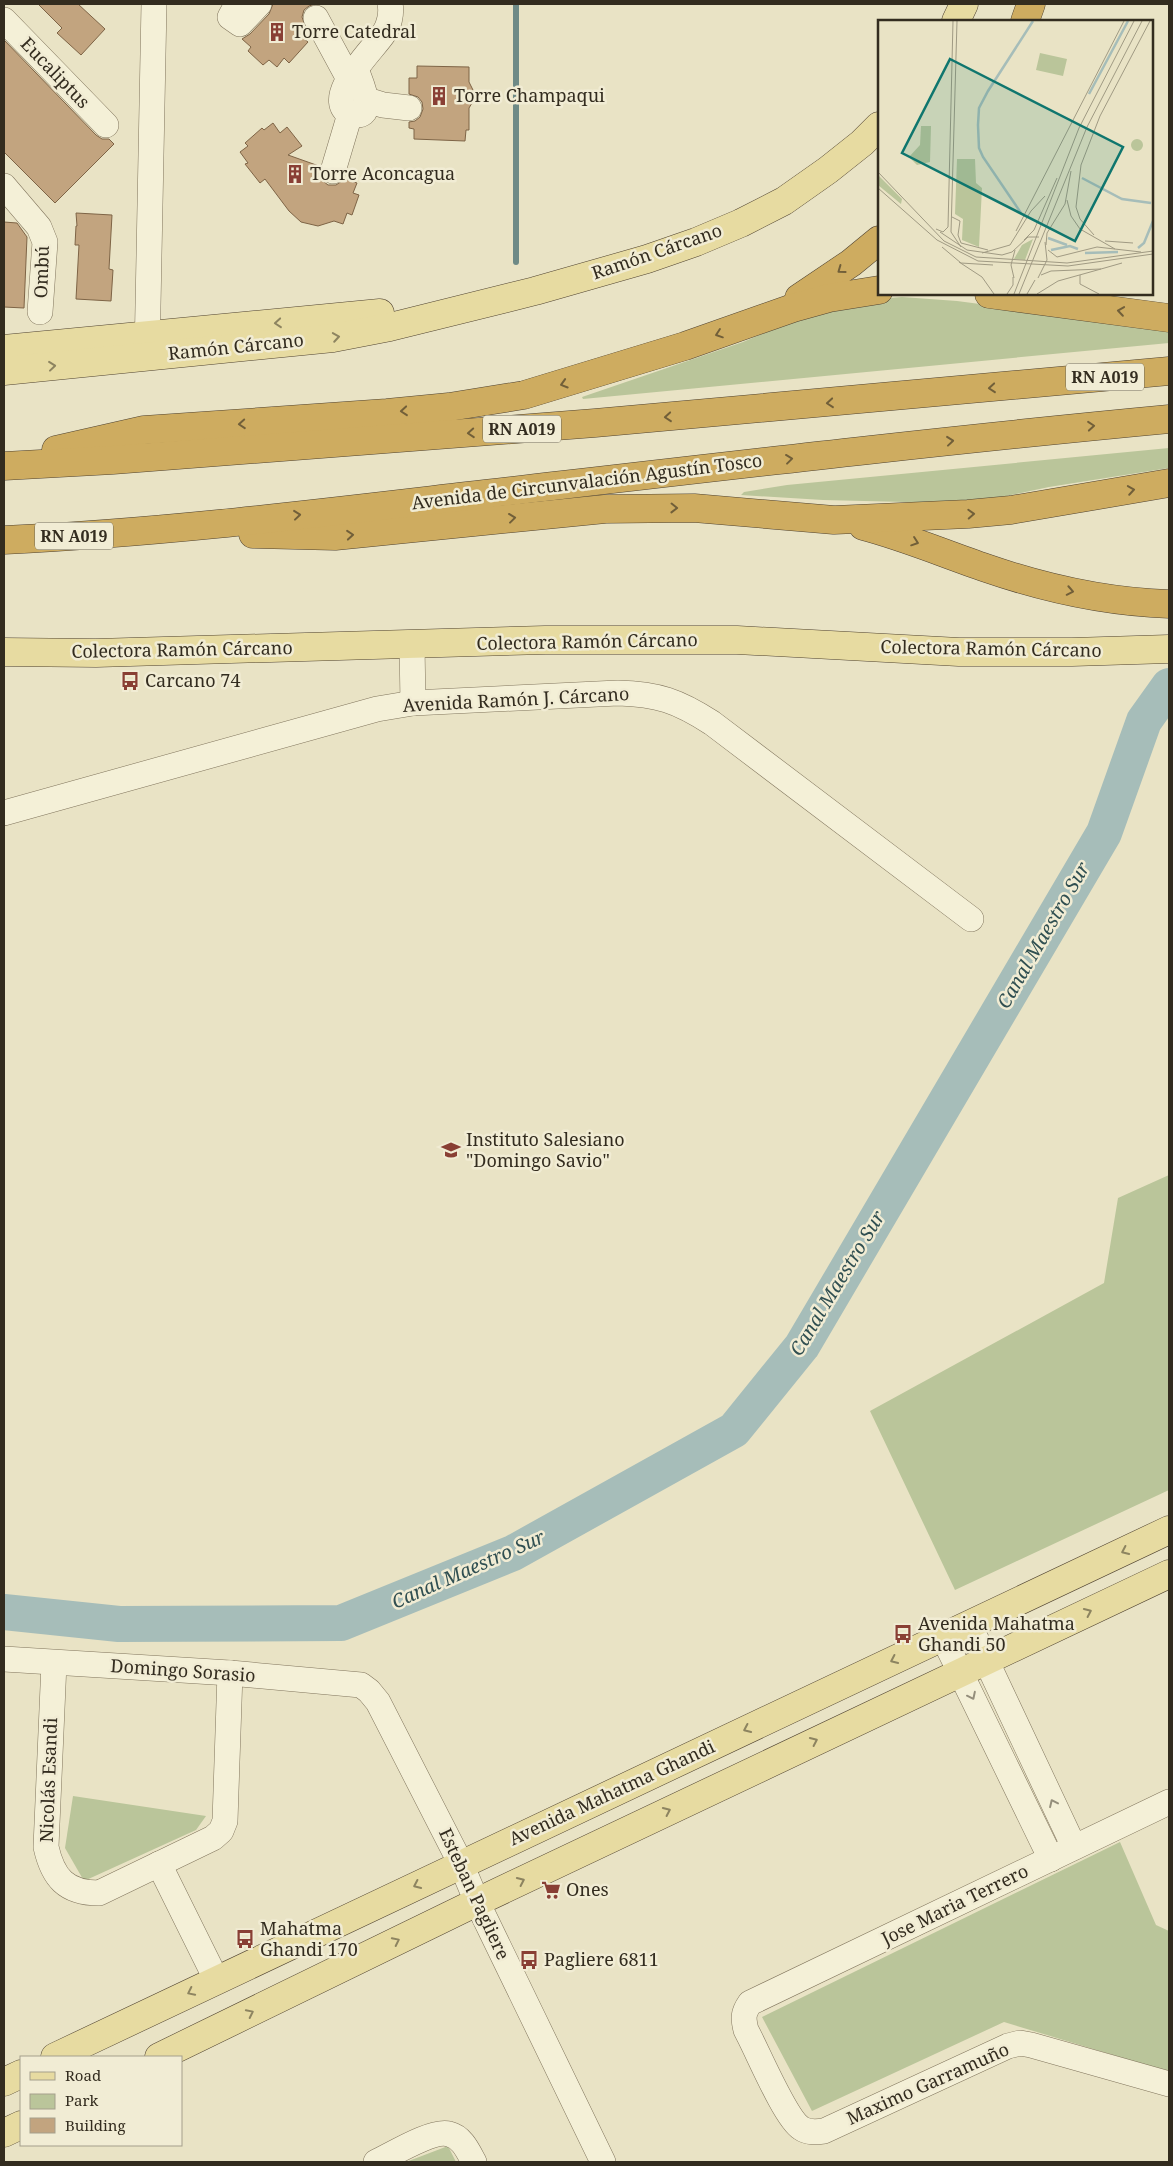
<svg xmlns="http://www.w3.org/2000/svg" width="1173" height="2166" font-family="'Noto Serif',serif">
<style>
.green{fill:#bac59a}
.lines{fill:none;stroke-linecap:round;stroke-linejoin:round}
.stream{stroke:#6e8a86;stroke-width:6}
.river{stroke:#a6bdb9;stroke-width:36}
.building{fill:#c2a47f;stroke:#7e6446}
.minor-casing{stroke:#81755d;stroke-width:26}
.major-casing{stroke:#504331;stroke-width:29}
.highway-casing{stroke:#504331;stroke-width:29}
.minor{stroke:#f4f0d7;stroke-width:25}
.major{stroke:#e7dba1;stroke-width:28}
.highway{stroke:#ceac60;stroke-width:28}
.oneway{stroke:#715f39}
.oneway2{stroke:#8d8460}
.oneway3{stroke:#948e7b}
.labels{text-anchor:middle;stroke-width:5;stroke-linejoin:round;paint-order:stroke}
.shield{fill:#f1ecd4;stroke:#6c6655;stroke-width:1}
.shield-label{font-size:16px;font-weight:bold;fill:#332c1f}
.poi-label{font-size:18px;fill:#332c1f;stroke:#f1ecd4;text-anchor:start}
.street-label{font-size:18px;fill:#332c1f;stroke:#f1ecd4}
.water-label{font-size:19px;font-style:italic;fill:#304f51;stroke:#f1ecd4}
.inset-river{fill:none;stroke:#a6bdb9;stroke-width:2.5}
.inset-road{fill:none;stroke:#a09a83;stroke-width:1}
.view{fill:#0f766e;fill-opacity:0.15;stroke:#0f766e;stroke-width:2.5}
.inset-edge{fill:none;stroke:#332c1f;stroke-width:2.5}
</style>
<rect width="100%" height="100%" fill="#e9e3c5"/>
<g class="green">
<polygon points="902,297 957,301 1169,329 1169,343 583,399 582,397 743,342 804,316 877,299"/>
<polygon points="1169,448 1169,468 1049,487 997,498 947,503 823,500 741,495 744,492 787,485"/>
<polygon points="1169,1175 1169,1490 955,1590 870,1411 1104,1283 1118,1198"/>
<polygon points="73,1796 206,1816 196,1830 84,1881 65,1848"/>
<polygon points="1120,1842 1156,1925 1169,1931 1169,2072 1004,2022 812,2111 762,2017"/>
<polygon points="448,2146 456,2162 406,2162"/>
</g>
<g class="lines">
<polyline class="stream" points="516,4 516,262"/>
<polyline class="river" points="4,1612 119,1624 341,1623 513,1553 734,1430 802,1346 1104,833 1144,721 1169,686"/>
</g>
<g class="building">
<polygon points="38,4 78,4 105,29 81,55 57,33 62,28"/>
<polygon points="273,4 315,4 309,6 304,10 302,17 307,31 302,37 308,42 289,63 284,58 277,67 269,60 263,65 248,51 251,47 242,39 250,34 269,14"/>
<polygon points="4,40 96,135 102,139 109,139 114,144 55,203 4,152"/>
<polygon points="417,66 469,67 469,82 475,94 475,98 469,108 469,130 466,130 465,141 414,139 414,129 409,128 409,122 415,121 420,117 423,109 422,102 418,97 409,94 409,78 417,78"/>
<polygon points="273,123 280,133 287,127 302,146 288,155 319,166 319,174 323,181 328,185 336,185 345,179 357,183 353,193 359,195 352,215 347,213 343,224 334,221 318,226 301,222 289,211 265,179 260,183 245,164 248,163 240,152 248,146 245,143 262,128 264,130"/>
<polygon points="76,213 112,215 109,269 113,270 111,301 76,299 79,245 75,245 76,226 77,226"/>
<polygon points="4,222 17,223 27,237 24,308 4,307"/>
</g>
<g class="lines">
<g class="minor-casing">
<g id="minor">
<polyline points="235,4 235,8 230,17 240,24 259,4"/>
<polyline points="316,18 349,79"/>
<polyline points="4,20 106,125"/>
<polyline points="367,100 383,105 409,108"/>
<path d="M 350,114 C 380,122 360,81 356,69"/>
<path d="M 333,171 L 350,114 C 321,98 374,49 384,33 C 389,26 392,13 390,4"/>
<polyline points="4,186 39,227 45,242 40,312"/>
<polyline points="147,356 154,4"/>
<polyline points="412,645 413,703"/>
<path d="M 4,813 L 377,709 L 413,703 L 618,693 C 658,694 678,701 712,723 L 971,919"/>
<polyline points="969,1624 1074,1847"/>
<polyline points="943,1637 1051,1859"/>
<polyline points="4,1659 230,1673 361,1685 369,1691 378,1702 461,1864 477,1902 603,2162"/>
<path d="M 54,1663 L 46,1847 C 53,1878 66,1893 99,1893 L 213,1838 L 221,1831 L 225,1821 L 230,1673"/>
<path d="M 1169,1802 L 750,2003 C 743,2013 743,2018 746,2030 C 757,2050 785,2118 801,2128 C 808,2133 816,2132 824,2131 L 1008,2046 L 1020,2043 L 1031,2045 L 1169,2084"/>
<polyline points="159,1864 216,1979"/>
<path d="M 376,2162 C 391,2155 433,2129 449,2134 C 462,2137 468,2151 474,2162"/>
</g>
</g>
<g class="major-casing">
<g id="major">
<polyline points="956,21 964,4"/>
<polyline points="4,349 380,313"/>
<polyline points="4,371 333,338 390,327 535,291 647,259 696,242 741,223 784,201 828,170 862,143 879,126"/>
<polyline points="4,652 96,653 545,640 737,640 959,652 1072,652 1169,649"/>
<polyline points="55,2057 1169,1530"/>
<polyline points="159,2057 477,1902 1169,1574"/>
<polyline points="4,2082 21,2074"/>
<polyline points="4,2133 21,2125"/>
</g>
</g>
<g class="highway-casing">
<g id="highway">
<polyline points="1025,21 1031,4"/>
<polyline points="989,294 1169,318"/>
<polyline points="799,298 851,263 879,240"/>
<polyline points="56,450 144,430 387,413 449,407 524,395 685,346 793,308 829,298 879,290"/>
<polyline points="4,466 113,460 595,423 1169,371"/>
<path d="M 863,526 C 905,537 945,554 986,568 C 1044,588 1107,602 1169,604"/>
<polyline points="253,534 335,536 605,509 694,508 834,520 968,514 1011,510 1169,483"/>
<path d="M 4,540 C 159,533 313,514 467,496 C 701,469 935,441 1169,419"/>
</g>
</g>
<use href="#minor" class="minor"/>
<use href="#major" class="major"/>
<use href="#highway" class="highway"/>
</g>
<defs><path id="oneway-chevron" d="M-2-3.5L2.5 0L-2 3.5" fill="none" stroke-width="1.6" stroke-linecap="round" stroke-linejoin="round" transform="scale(1.25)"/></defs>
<g class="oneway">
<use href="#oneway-chevron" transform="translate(841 270) rotate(144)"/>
<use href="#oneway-chevron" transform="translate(1121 311) rotate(-172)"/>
<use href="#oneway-chevron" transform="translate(719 334) rotate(161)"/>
<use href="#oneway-chevron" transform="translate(564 384) rotate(163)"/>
<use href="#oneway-chevron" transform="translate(992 388) rotate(175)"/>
<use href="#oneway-chevron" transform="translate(830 403) rotate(175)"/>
<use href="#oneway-chevron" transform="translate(404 411) rotate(175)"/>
<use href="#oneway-chevron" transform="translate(668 417) rotate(175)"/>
<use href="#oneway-chevron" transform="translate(242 424) rotate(176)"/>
<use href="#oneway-chevron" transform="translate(1091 426) rotate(-5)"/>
<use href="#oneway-chevron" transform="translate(471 433) rotate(176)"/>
<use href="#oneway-chevron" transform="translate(950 441) rotate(-6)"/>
<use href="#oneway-chevron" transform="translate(789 459) rotate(-7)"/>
<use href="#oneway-chevron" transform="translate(1131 490) rotate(-9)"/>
<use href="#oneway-chevron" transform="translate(674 508) rotate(1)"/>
<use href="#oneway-chevron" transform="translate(971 514) rotate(-3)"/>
<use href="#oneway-chevron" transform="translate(297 515) rotate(-6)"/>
<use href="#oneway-chevron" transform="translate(512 518) rotate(-7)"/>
<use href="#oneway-chevron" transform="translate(350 535) rotate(-5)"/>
<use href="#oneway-chevron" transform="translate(915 542) rotate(19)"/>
<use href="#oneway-chevron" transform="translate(1070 591) rotate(11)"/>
</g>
<g class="oneway2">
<use href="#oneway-chevron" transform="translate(278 323) rotate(175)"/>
<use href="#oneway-chevron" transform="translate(336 337) rotate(-9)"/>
<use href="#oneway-chevron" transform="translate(52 366) rotate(-6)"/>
<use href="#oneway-chevron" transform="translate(1125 1551) rotate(155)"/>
<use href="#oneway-chevron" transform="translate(1088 1612) rotate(-25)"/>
<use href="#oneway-chevron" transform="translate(894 1660) rotate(155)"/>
<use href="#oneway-chevron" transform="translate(747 1729) rotate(155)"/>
<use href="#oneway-chevron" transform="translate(814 1741) rotate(-25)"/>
<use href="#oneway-chevron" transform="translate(667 1811) rotate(-25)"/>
<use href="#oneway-chevron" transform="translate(521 1881) rotate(-25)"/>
<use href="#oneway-chevron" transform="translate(417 1885) rotate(155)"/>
<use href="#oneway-chevron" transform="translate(396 1941) rotate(-26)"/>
<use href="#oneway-chevron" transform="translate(191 1992) rotate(154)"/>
<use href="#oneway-chevron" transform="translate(250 2013) rotate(-26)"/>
</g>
<g class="oneway3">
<use href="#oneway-chevron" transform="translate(972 1696) rotate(64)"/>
<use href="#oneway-chevron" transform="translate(1053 1803) rotate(-115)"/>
</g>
<defs>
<g id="building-bare" transform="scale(1.5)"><path d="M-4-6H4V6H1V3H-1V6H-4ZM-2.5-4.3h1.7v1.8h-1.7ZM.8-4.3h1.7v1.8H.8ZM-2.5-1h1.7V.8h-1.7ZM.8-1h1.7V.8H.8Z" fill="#893f34" stroke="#f1ecd4" stroke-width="2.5" paint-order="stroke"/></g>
<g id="bus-bare" transform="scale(1.5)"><path d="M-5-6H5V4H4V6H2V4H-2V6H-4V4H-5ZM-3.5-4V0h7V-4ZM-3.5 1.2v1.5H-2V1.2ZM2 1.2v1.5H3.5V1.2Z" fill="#893f34" stroke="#f1ecd4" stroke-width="2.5" paint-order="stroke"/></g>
<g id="university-bare" transform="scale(1.5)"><path d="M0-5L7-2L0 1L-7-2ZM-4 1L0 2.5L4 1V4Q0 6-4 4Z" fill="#893f34" stroke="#f1ecd4" stroke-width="2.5" paint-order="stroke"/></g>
<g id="supermarket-bare" transform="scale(1.5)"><path d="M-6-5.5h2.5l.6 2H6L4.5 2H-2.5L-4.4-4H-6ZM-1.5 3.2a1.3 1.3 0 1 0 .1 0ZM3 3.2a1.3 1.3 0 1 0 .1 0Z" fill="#893f34" stroke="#f1ecd4" stroke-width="2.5" paint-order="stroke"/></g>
</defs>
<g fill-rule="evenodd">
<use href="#building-bare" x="277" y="32"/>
<use href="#building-bare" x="439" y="96"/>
<use href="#building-bare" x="295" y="174"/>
<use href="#bus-bare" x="130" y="681"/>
<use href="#university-bare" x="451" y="1150"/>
<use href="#bus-bare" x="903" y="1634"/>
<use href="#supermarket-bare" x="551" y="1890"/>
<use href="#bus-bare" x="245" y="1939"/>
<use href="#bus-bare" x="529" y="1960"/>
</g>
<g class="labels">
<g class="shield">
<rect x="1066" y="363.5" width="78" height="27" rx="4"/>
<rect x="483" y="415.5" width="78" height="27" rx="4"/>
<rect x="35" y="522.5" width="78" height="27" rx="4"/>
</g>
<g class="shield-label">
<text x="1105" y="383">RN A019</text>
<text x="522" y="435">RN A019</text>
<text x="74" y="542">RN A019</text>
</g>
<g class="poi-label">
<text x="292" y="38">Torre Catedral</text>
<text x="454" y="102">Torre Champaqui</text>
<text x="310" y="180">Torre Aconcagua</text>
<text x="145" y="687">Carcano 74</text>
<text x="466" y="1146">Instituto Salesiano<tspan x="466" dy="21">"Domingo Savio"</tspan></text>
<text x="918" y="1630">Avenida Mahatma<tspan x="918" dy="21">Ghandi 50</tspan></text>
<text x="566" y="1896">Ones</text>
<text x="260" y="1935">Mahatma<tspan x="260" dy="21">Ghandi 170</tspan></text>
<text x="544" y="1966">Pagliere 6811</text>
</g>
<g class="street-label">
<text transform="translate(55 73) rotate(46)" y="6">Eucaliptus</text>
<text transform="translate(657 252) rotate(-19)" y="6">Ramón Cárcano</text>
<text transform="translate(42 272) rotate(-88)" y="6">Ombú</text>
<text transform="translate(236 347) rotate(-6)" y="6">Ramón Cárcano</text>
<text transform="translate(587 482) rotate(-7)" y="6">Avenida de Circunvalación Agustín Tosco</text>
<text transform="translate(587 642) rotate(-1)" y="6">Colectora Ramón Cárcano</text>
<text transform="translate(991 649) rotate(1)" y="6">Colectora Ramón Cárcano</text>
<text transform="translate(182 650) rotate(-1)" y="6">Colectora Ramón Cárcano</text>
<text transform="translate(516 700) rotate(-3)" y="6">Avenida Ramón J. Cárcano</text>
<text transform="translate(183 1671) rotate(4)" y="6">Domingo Sorasio</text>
<text transform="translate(49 1780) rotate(-88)" y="6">Nicolás Esandi</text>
<text transform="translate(612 1793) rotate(-25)" y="6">Avenida Mahatma Ghandi</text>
<text transform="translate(474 1894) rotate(65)" y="6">Esteban Pagliere</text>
<text transform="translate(955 1905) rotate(-26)" y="6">Jose Maria Terrero</text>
<text transform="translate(928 2084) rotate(-24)" y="6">Maximo Garramuño</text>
</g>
<g class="water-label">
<text transform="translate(1043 935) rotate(-60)" y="7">Canal Maestro Sur</text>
<text transform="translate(837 1283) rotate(-59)" y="7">Canal Maestro Sur</text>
<text transform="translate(468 1569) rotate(-24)" y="7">Canal Maestro Sur</text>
</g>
</g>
<g transform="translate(878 20)">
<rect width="275" height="275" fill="#e9e3c5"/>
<path d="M 162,33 L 189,39 L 185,56 L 158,50 ZM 43,106 L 53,106 L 52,142 L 39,145 L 31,137 L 42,125 ZM253 125a6 6 0 1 1 12 0a6 6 0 1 1-12 0ZM 79,139 L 97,139 L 98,163 L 104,168 L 101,227 L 84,220 L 85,199 L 77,194 ZM 0,155 L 24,179 L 23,184 L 0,165 ZM 155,219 L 147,240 L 136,239 L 144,225 Z" fill="#bac59a"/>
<path class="inset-river" d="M 211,74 L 250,1M 204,158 L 244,179 L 273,183M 143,193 L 105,137 L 101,128 L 100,105 L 101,88 L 110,71 L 155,1M 170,218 L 189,225M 260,228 L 266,223 L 275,201M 173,230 L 192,226 L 200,229M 207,233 L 240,232"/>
<path class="inset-road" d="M 79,1 L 73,212 L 83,227M 0,152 L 66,221 L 98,237 L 189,243 L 275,231M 0,168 L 59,220 L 100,241 L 190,246 L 275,234M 189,180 L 193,196 L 202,209 L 237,229M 74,197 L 82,201 L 80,215 L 83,223 L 110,230M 58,209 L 65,212 L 70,207 L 75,1M 138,211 L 246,1M 62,212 L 89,230 L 124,235 L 134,232 L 150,217 L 161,217M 216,215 L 202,199 L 198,187 L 203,145 L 222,96 L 272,1M 146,220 L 156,210 L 179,158M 227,221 L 255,223M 168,225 L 169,213 L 187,184 L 193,151M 64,227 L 83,243 L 115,245M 170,230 L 179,237 L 219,227 L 263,232M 104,233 L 132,225 L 153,191 L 167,176M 81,242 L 104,257 L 116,274M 163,255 L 173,251 L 223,249 L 244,243M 202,255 L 202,264 L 221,274M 136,258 L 133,245 L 137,230M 160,258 L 169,240 L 167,222M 129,274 L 135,265 L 135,257M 136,274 L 201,108 L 256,1M 141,274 L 209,107 L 264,1M 149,274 L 157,260M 159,274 L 180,261 L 223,249"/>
<path class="view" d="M 72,39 L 245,127 L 197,221 L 24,133 Z"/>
<rect width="275" height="275" class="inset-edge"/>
</g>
<rect width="1173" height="2166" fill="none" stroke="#332c1f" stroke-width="10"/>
<rect x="20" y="2056" width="162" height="90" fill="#f1ecd4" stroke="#a59f8c"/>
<rect x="30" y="2072" width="25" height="8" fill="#e7dba1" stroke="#a59f8c"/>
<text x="65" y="2081" font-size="15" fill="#332c1f">Road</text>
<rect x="30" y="2094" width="25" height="15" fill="#bac59a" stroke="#a59f8c"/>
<text x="65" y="2106" font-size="15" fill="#332c1f">Park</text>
<rect x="30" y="2118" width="25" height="15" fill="#c2a47f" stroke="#a59f8c"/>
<text x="65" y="2131" font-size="15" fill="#332c1f">Building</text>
</svg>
